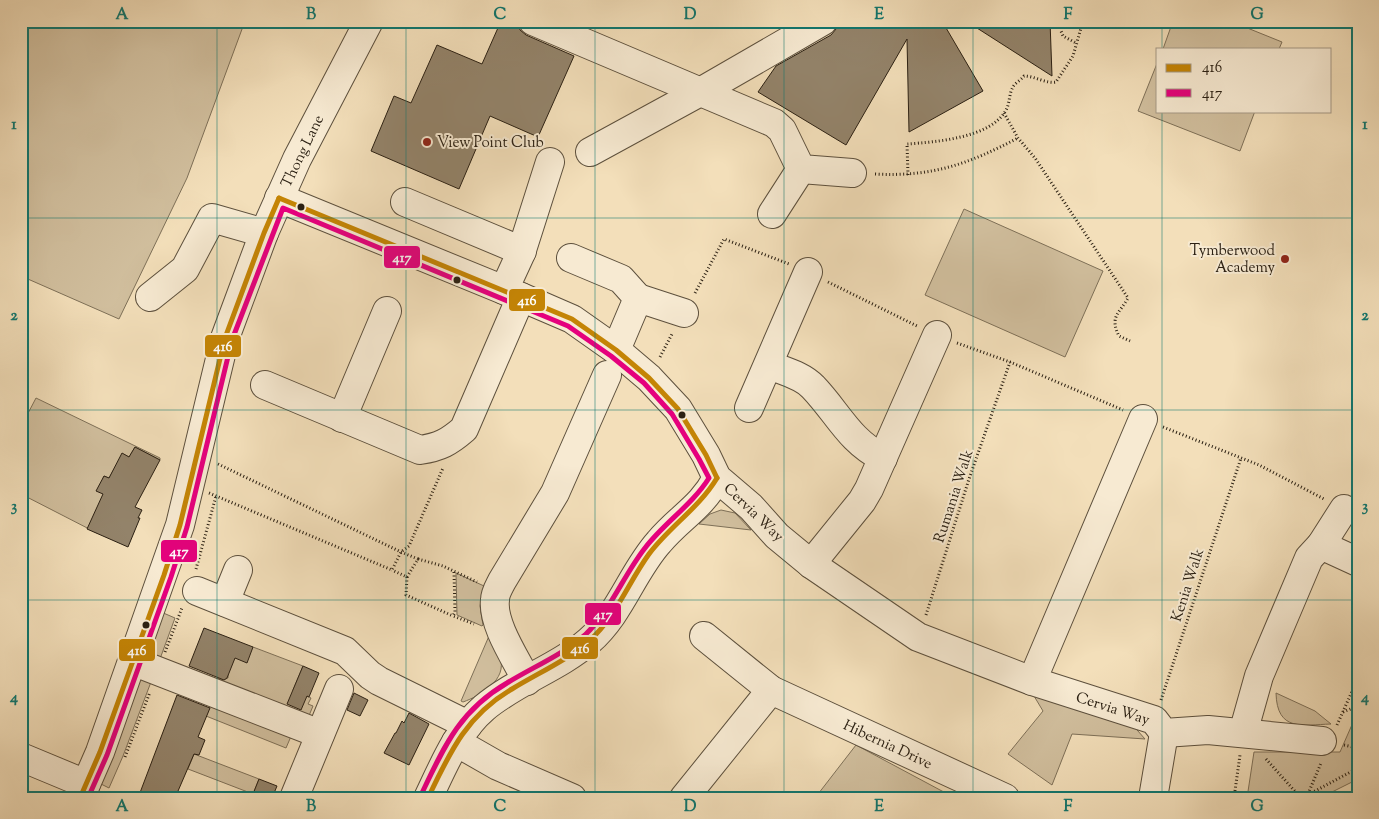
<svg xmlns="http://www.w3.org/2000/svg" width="1379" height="819" font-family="'Sorts Mill Goudy',serif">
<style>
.green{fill:#d1bf9e;stroke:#7e7058}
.building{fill:#93836a;stroke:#2b2013}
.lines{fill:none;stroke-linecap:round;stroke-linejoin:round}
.minor-casing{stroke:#5d503d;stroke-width:30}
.path{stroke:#2b2013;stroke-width:3;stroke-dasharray:1 2.5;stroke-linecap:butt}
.minor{stroke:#f7ead2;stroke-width:28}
.bus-1-casing{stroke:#f7ead2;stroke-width:9}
.bus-2-casing{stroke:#f7ead2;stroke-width:9}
.bus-1{stroke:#c48405;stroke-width:5}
.bus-2{stroke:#e5007d;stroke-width:5}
.grid{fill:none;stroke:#0f766e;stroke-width:1;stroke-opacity:0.55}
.poi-dot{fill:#8f2418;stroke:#f7ead2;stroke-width:2}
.bus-dot{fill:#2b2013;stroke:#f7ead2;stroke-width:2}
.labels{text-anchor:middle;stroke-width:4;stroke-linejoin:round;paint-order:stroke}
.poi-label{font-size:15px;fill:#2b2013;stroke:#f7ead2;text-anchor:start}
.street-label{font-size:15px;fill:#2b2013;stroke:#f7ead2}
.line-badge{stroke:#f7ead2;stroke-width:2}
.badge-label{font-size:14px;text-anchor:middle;font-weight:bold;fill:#fff}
.neatline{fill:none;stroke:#0f766e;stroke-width:2}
.grid-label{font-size:16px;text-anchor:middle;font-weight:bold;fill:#0f766e}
</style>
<rect width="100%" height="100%" fill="#f3dfba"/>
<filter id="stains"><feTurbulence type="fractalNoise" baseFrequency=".004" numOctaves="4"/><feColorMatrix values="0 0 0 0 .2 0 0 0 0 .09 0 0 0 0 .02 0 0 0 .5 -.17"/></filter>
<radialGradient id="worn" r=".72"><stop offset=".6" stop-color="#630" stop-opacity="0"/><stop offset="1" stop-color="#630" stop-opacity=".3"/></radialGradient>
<g class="green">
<polygon points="21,21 245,21 187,178 119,319 21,276"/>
<polygon points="1173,21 1230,21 1282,42 1279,49 1163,49"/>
<polygon points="1158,61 1158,111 1255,111 1240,151 1138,111"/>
<polygon points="964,209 1103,271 1065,357 925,295"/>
<polygon points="36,398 160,458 160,460 135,447 129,457 123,454 109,478 104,476 101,483 115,490 97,533 21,494 21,435 25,419"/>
<polygon points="721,510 735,513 751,530 699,524 710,514"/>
<polygon points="456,573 484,586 480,606 483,625 482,626 457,615"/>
<polygon points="161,612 175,618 157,667 146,656"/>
<path d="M 489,636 C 493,643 498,650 500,657 C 508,680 480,696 463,702 L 461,701 Z"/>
<polygon points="253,647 303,666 293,690 311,698 308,704 313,706 308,718 214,687 217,678 223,680 228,678 228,675 226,672 231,656"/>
<polygon points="140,671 154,674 123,756 109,788 97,782"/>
<polygon points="1031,691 1130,722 1145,739 1072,734 1052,785 1008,754 1043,711"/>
<path d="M 1276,693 L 1315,711 L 1331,724 C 1302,725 1277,732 1276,693 Z"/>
<polygon points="213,700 292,734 286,748 206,716"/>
<polygon points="1358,711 1358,779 1320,798 1247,798 1254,752 1340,752"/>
<polygon points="856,745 955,798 815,798"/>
<polygon points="194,754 259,779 253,794 188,769"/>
</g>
<g class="building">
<polygon points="501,21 518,22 520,30 526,35 574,56 538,137 490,116 459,189 371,151 394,96 411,103 437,45 482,64"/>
<polygon points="839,21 942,21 983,91 909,132 907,39 846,145 758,92 776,66 831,35 836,29"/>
<polygon points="966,21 1050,21 1052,76"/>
<polygon points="135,447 160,460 135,507 142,510 138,518 140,518 128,547 87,529 103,494 96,491 104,476 109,478 122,453 129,457"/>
<polygon points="204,628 253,647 247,663 235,658 227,678 224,680 189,666"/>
<polygon points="303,666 319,673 309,697 307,696 301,710 287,704"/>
<polygon points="354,693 368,700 360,716 347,710"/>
<polygon points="177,695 210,708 198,737 205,740 199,755 194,754 175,798 138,798"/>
<polygon points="409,713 429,724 409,765 384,753 395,733 396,733 402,721 404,723"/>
<polygon points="259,779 277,786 272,798 262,798 253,794"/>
</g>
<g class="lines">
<g class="minor-casing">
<g id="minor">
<polyline points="533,21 774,123 782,130 801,169 852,173"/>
<polyline points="590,152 700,92 823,21"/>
<polyline points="279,198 521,297 572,319 616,350 649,378 678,409 706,455 717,478 751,507 777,536 811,564 918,637 1032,681 1154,720 1164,733 1208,730 1322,741"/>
<polyline points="405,202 522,251"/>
<polyline points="772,214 801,169"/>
<polyline points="571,258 621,279 638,298 616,350"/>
<polyline points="504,290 521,253 550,162"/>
<polyline points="150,297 185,269 212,218 264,233"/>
<polyline points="638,298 684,313"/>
<path d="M 769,365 C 783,371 802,375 813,387 C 838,413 849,441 883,458"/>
<path d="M 265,385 L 420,450 C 440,447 449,442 464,429 L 521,297"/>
<polyline points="749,408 808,272"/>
<polyline points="342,418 387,311"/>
<polyline points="1321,545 1344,509"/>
<polyline points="811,564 862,501 869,489 937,335"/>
<polyline points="197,591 345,651 370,675 379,681 468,725"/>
<polyline points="225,602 238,570"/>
<polyline points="704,636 771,690 1005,798"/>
<polyline points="132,661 320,734"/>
<path d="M 527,681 C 516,659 492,624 495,600 C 495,593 499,587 502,581 L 555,493 L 607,375"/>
<polyline points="1032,681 1143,419"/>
<polyline points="1243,733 1259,676 1309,558 1321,545 1358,562"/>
<polyline points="456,742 498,766 572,798"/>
<polyline points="21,757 86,784"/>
<polyline points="80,798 100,752 180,525 225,338 264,233 297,159 369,21"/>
<polyline points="294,798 339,689"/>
<path d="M 428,798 C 443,767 457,731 484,708 C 516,681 558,668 589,641 C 621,613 632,572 659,542 C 679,518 702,507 717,478"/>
<polyline points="684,798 771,690"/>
<polyline points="1153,798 1164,733"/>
</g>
</g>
<g class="path">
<polyline points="1062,21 1061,31 1063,36 1076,43"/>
<path d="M 1004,113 L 1018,138 L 1035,158 L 1128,298 C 1120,313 1109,316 1119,336 L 1130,341"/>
<path d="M 875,174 C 933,177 968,164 1018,138"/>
<path d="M 908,175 L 907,144 C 936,142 991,138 1006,110 C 1010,103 1009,93 1013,87 C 1015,83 1021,80 1024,76 C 1035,76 1046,84 1056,82 L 1073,56 L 1083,21"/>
<polyline points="828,282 917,326"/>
<polyline points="695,293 724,239 789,264"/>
<polyline points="957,343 1010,362 1123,410"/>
<polyline points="660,357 672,334"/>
<polyline points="1163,427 1259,465 1324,499"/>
<polyline points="218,464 401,552 418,559 407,577 392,570"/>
<polyline points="209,493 392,570 401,552 409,546 443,468"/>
<polyline points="418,559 443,566 477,582"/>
<polyline points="196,569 216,496"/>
<polyline points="454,572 455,612 453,616 474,624"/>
<polyline points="407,577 406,595 453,616"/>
<polyline points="926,615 969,479 1010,362"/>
<polyline points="165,652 182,608"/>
<polyline points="1161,700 1241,458"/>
<polyline points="1343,712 1358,706"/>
<polyline points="1337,725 1358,678"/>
<polyline points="1344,745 1358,748"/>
<polyline points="125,757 150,692"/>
<polyline points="1266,759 1301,798"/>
<polyline points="1308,794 1321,763"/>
<polyline points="1234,798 1240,755"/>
<polyline points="1302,798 1358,768"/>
</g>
<use href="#minor" class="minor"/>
<g class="bus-1-casing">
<g id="bus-1">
<polyline points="279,198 572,319 616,350 649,378 678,409 706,455 717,478"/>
<polyline points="80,798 100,752 164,575 180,525 225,338 264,233 279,198"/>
<path d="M 428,798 C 450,752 466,716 512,689 C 538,673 566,661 589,641 C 616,617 628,583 649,554 C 670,526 699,508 717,478"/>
</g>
</g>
<g class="bus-2-casing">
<path id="bus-2" d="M 88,798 L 107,755 L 171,577 L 187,527 L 232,340 L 283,208 L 568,326 L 611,356 L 644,383 L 672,414 L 699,459 L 709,478 C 692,505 664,523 645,548 C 623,576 611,610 585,635 C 562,655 533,667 507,683 C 459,711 444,747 421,795"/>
</g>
<use href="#bus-1" class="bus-1"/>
<use href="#bus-2" class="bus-2"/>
</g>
<path class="grid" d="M 217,21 L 217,798M 406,21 L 406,798M 595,21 L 595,798M 784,21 L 784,798M 973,21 L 973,798M 1162,21 L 1162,49M 1162,111 L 1162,798M 21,218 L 1358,218M 21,410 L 1358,410M 21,600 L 1358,600"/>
<g class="poi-dot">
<circle cx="427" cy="142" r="5"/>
<circle cx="1285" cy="259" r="5"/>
</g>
<g class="bus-dot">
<circle cx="301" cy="207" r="4.5"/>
<circle cx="457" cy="280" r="4.5"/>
<circle cx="682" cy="415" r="4.5"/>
<circle cx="146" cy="625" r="4.5"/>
</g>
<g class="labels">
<g class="poi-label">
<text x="437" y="147">View Point Club</text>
<text x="1275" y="255" text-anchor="end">Tymberwood<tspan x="1275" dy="17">Academy</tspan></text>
</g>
<g class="street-label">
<text transform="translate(302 151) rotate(-64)" y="5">Thong Lane</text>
<text transform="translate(953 496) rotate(-72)" y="5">Rumania Walk</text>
<text transform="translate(754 512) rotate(44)" y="5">Cervia Way</text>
<text transform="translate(1187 585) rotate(-72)" y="5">Kenia Walk</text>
<text transform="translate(1113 708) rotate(18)" y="5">Cervia Way</text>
<text transform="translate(888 744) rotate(25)" y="5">Hibernia Drive</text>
</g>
</g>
<g class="line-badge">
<rect x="383" y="245" width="38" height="24" rx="5" fill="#e5007d"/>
<rect x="508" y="288" width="38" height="24" rx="5" fill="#c48405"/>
<rect x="204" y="334" width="38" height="24" rx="5" fill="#c48405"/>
<rect x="160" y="539" width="38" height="24" rx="5" fill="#e5007d"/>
<rect x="584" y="602" width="38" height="24" rx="5" fill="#e5007d"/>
<rect x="561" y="636" width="38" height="24" rx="5" fill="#c48405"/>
<rect x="118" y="638" width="38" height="24" rx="5" fill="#c48405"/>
</g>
<g class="badge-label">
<text x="402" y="262">417</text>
<text x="527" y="305">416</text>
<text x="223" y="351">416</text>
<text x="179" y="556">417</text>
<text x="603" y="619">417</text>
<text x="580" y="653">416</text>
<text x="137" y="655">416</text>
</g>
<rect width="1379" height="819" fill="none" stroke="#f3dfba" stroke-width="55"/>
<rect x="1156" y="48" width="175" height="65" fill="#f7ead2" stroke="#a59986"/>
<rect x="1166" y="64" width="25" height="8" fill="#c48405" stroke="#a59986"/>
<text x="1202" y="72" font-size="15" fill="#2b2013">416</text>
<rect x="1166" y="89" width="25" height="8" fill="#e5007d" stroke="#a59986"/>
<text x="1202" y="98" font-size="15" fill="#2b2013">417</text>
<rect x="28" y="28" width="1324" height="764" class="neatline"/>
<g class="grid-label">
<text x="122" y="19">A</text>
<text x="311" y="19">B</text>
<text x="500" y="19">C</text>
<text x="690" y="19">D</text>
<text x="879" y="19">E</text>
<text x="1068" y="19">F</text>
<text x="1257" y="19">G</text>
<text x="14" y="129">1</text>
<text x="1365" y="129">1</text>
<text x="14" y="320">2</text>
<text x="1365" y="320">2</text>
<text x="14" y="511">3</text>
<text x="1365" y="511">3</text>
<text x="14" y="702">4</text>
<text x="1365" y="702">4</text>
<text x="122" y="811">A</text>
<text x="311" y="811">B</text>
<text x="500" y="811">C</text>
<text x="690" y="811">D</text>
<text x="879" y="811">E</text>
<text x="1068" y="811">F</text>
<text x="1257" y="811">G</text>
</g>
<rect width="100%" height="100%" filter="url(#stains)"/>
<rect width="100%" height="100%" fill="url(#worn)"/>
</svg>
